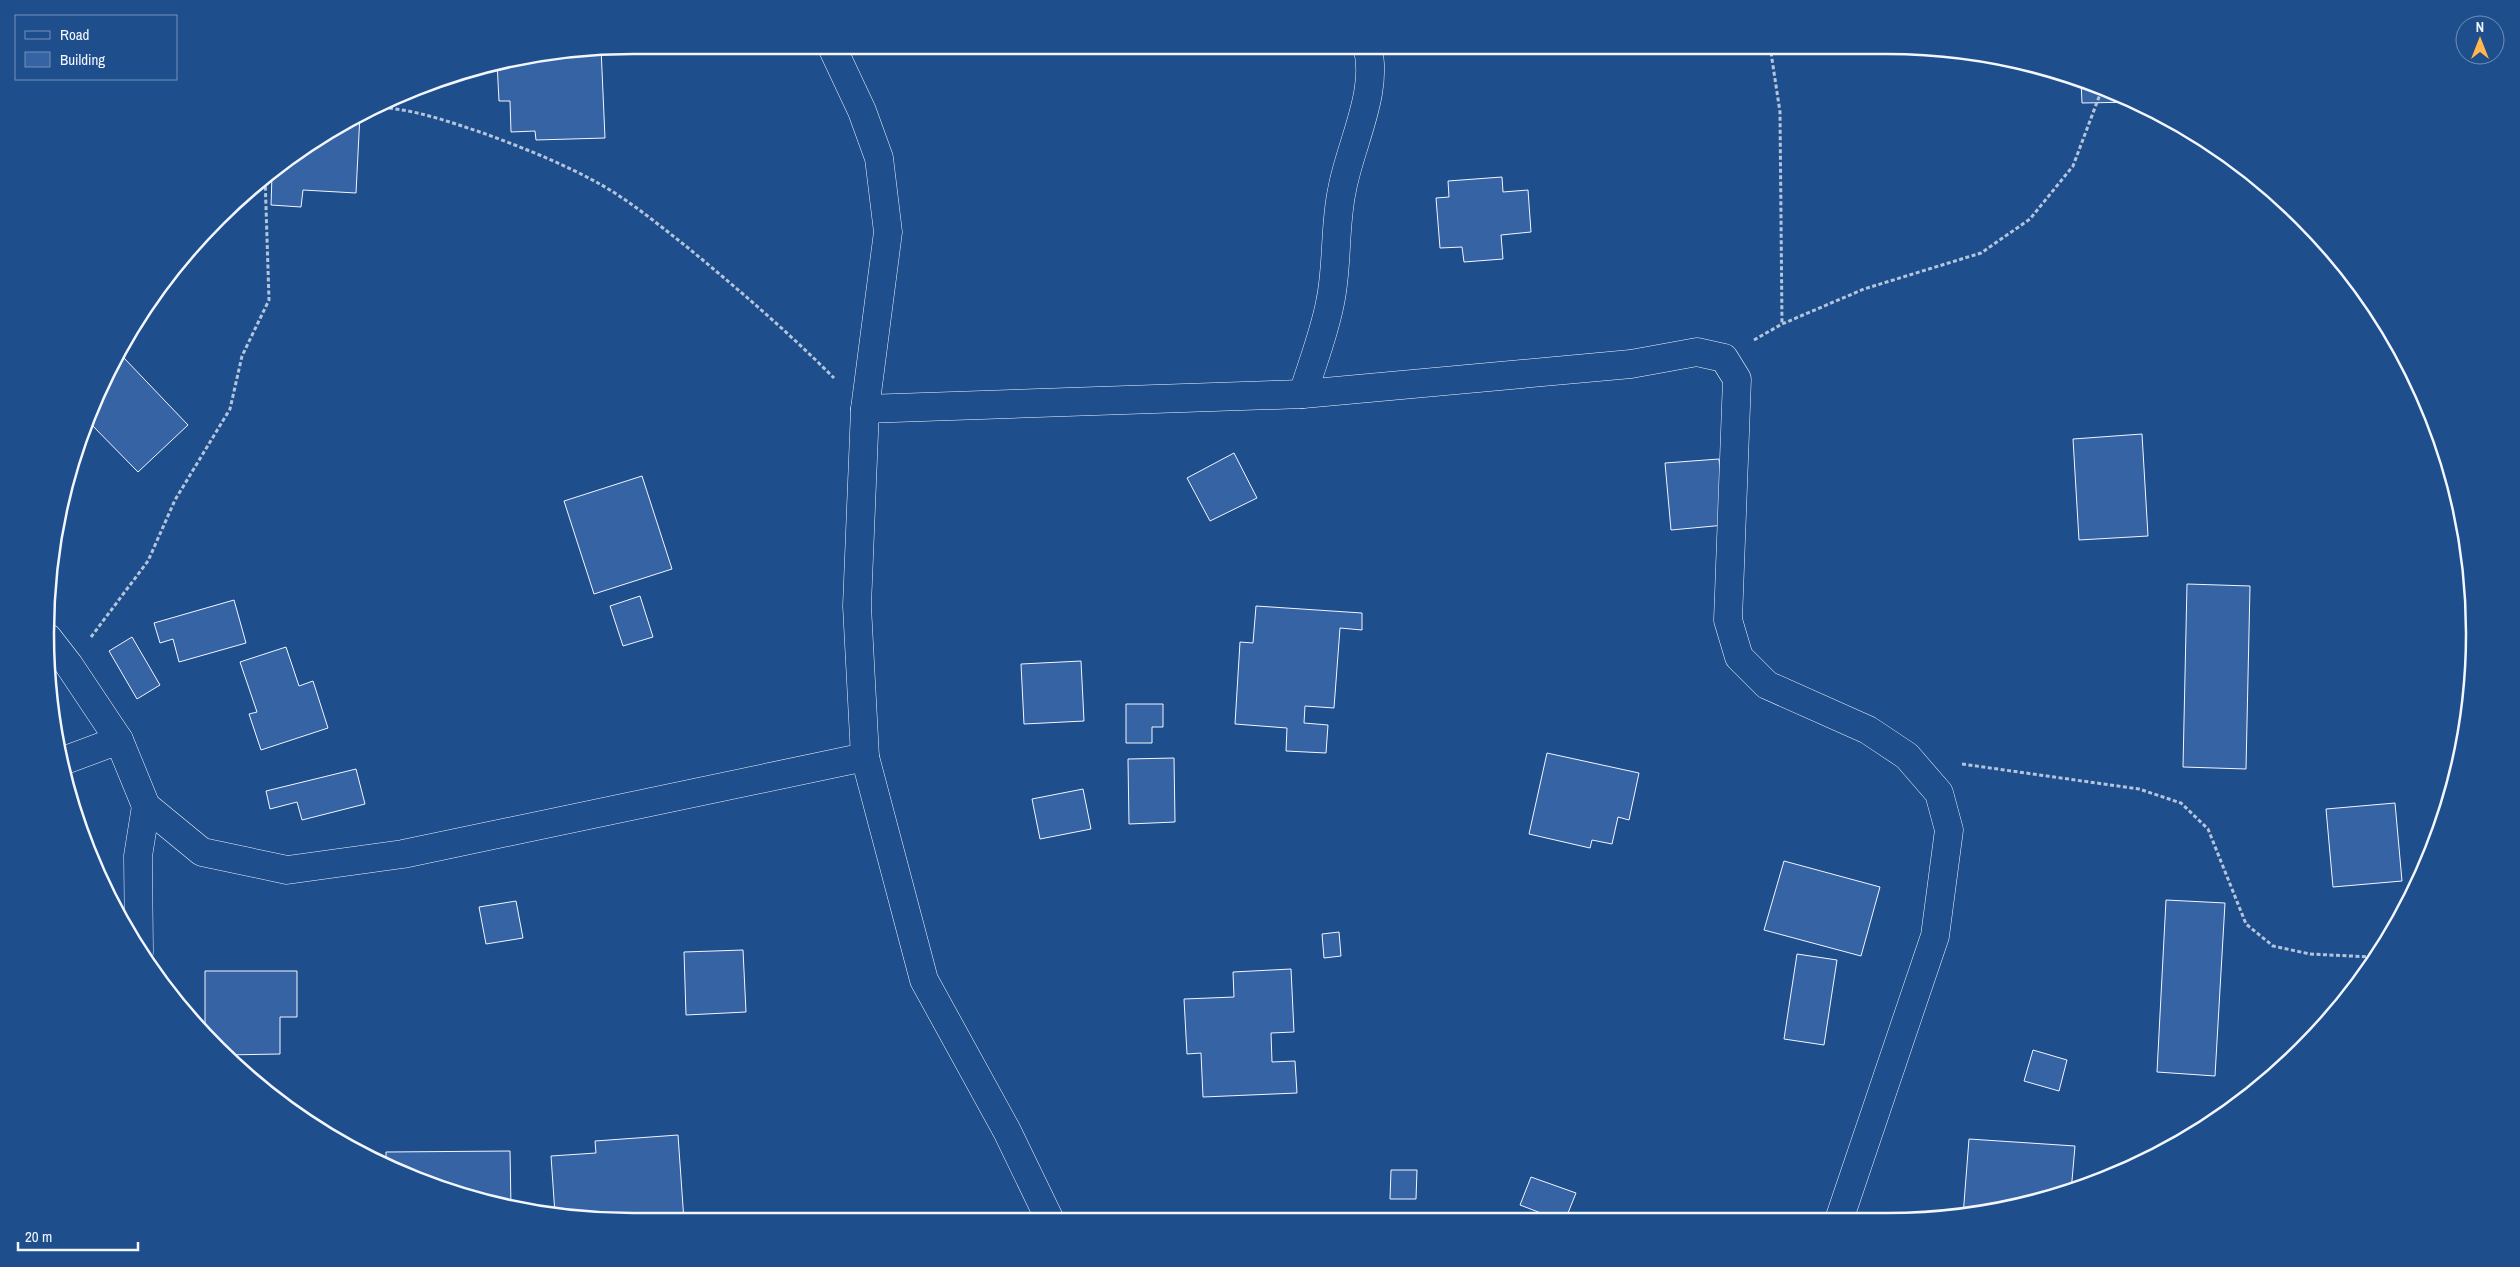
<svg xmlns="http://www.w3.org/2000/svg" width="2520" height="1267" font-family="'Archivo Narrow',sans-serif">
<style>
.building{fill:#3563a3;stroke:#f2f6ff}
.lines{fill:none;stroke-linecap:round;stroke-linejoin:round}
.street-casing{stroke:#f2f6ff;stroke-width:29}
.path{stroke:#b3c4dc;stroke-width:3;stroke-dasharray:4 2.5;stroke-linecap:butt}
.street{stroke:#1f4e8c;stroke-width:28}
.rim{fill:none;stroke:#f2f6ff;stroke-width:2.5}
</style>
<rect width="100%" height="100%" fill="#1f4e8c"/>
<g class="building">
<polygon points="601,48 605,138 536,140 535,131 511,132 510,101 499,101 497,62 519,56 546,54 546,60 558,59 558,52"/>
<polygon points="2081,81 2136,102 2082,103"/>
<polygon points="360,114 356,193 303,190 301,207 271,205 272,175 279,175 279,164 340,124"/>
<polygon points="1502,177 1503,192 1528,190 1531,232 1501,235 1503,259 1464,262 1462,247 1440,248 1436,198 1449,197 1448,181"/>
<polygon points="124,358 188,425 138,472 86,419 109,372"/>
<polygon points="2142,434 2148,536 2079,540 2073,439"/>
<polygon points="1234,453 1257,498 1210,521 1187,478"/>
<polygon points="1719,459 1725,525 1671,530 1665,463"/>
<polygon points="642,476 672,569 594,594 564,501"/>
<polygon points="2187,584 2250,586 2246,769 2183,767"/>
<polygon points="640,596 653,637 623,646 610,606"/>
<polygon points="234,600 246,643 179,662 173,639 160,643 154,623"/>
<polygon points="1256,606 1362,613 1362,630 1340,628 1334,708 1305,706 1304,723 1328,725 1326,753 1286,751 1287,728 1235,724 1240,642 1253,643"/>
<polygon points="132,637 160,685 137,699 109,651"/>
<polygon points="286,647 299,686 313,681 328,728 261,750 249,714 257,712 240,662"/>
<polygon points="1081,661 1084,721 1024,724 1021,664"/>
<polygon points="1126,704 1163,704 1163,727 1152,727 1152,743 1126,743"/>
<polygon points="1547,753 1639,773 1629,820 1618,817 1612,844 1592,840 1590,848 1529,834"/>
<polygon points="1174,758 1175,822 1129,824 1128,759"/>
<polygon points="356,769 365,804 302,820 297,802 270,809 266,791"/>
<polygon points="1083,789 1091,829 1040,839 1032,799"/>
<polygon points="2395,803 2402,881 2333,887 2326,809"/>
<polygon points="1784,861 1880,887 1861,956 1764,930"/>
<polygon points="2166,900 2225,903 2215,1076 2157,1072"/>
<polygon points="516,901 523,938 486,944 479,907"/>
<polygon points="1339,932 1341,956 1324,958 1322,934"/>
<polygon points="743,950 746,1012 686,1015 684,952"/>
<polygon points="1797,954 1837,960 1824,1045 1784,1039"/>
<polygon points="1291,969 1294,1032 1271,1033 1272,1062 1295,1061 1297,1093 1203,1097 1201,1053 1187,1054 1184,999 1234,997 1233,972"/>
<polygon points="205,971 297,971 297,1017 280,1017 280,1054 224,1055 218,1050 205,1035"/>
<polygon points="2033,1050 2067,1060 2059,1091 2024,1081"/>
<polygon points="678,1135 684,1221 595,1221 555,1214 551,1156 596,1153 595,1141"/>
<polygon points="1969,1139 2075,1146 2071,1192 1963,1216"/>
<polygon points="510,1151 511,1207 481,1202 386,1166 386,1152"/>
<polygon points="1391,1170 1417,1170 1416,1199 1390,1199"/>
<polygon points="1531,1177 1576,1193 1566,1218 1554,1218 1520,1205"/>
<polygon points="1262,1213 1264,1219 1245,1219"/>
</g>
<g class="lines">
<g class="street-casing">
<g id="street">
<polyline points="831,45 862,111 879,158 888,232 865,409 857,606 865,757 924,980 1007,1131 1050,1220"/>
<path d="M 1303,394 C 1312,364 1324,334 1330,303 C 1338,266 1334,227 1342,190 C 1350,145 1380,90 1367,46"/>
<polyline points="865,409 1303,394 1631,364 1697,352 1724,358 1737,379 1728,620 1739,657 1767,685 1868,730 1907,756 1939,793 1949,830 1935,936 1840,1217"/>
<polyline points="48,638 69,665 119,740 146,806 202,852 287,870 403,854 865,757"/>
<polyline points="60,762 119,740"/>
<polyline points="139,952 138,856 146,806"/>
</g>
</g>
<g class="path">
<polyline points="1770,46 1780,112 1782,324"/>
<path d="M 376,107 C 414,109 447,121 483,133 C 521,147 562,163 598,183 C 629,200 659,225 687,247 C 738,289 787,331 834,378"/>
<polyline points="1754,340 1782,324 1864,289 1981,253 2030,219 2073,166 2102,89"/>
<polyline points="91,637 148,561 175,500 230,409 242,356 269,300 265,176"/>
<polyline points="1962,764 2139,789 2181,803 2208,829 2246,924 2273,946 2310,954 2372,957"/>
</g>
<use href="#street" class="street"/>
</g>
<path d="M0 0H2520V1267H0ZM633 54H1887A579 579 0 0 1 2466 633V634A579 579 0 0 1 1887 1213H633A579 579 0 0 1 54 634V633A579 579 0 0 1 633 54Z" fill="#1f4e8c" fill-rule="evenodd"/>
<path class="rim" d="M633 54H1887A579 579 0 0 1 2466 633V634A579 579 0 0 1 1887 1213H633A579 579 0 0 1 54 634V633A579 579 0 0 1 633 54Z"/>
<rect x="15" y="15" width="162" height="65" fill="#1f4e8c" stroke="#7391ba"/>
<rect x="25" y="31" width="25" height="8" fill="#1f4e8c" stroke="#7391ba"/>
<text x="60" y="40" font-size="15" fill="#f2f6ff">Road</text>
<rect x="25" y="52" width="25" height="15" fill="#3563a3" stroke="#7391ba"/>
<text x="60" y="65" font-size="15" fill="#f2f6ff">Building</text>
<g transform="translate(2480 40)"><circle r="24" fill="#1f4e8c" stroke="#7391ba"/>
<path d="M0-4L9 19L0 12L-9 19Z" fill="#ffb74d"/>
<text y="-8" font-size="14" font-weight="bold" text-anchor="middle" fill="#f2f6ff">N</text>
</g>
<path d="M18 1242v8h120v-8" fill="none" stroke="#f2f6ff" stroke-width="2.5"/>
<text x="25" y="1242" font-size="15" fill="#f2f6ff" stroke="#1f4e8c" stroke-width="4" paint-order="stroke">20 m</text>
</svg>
